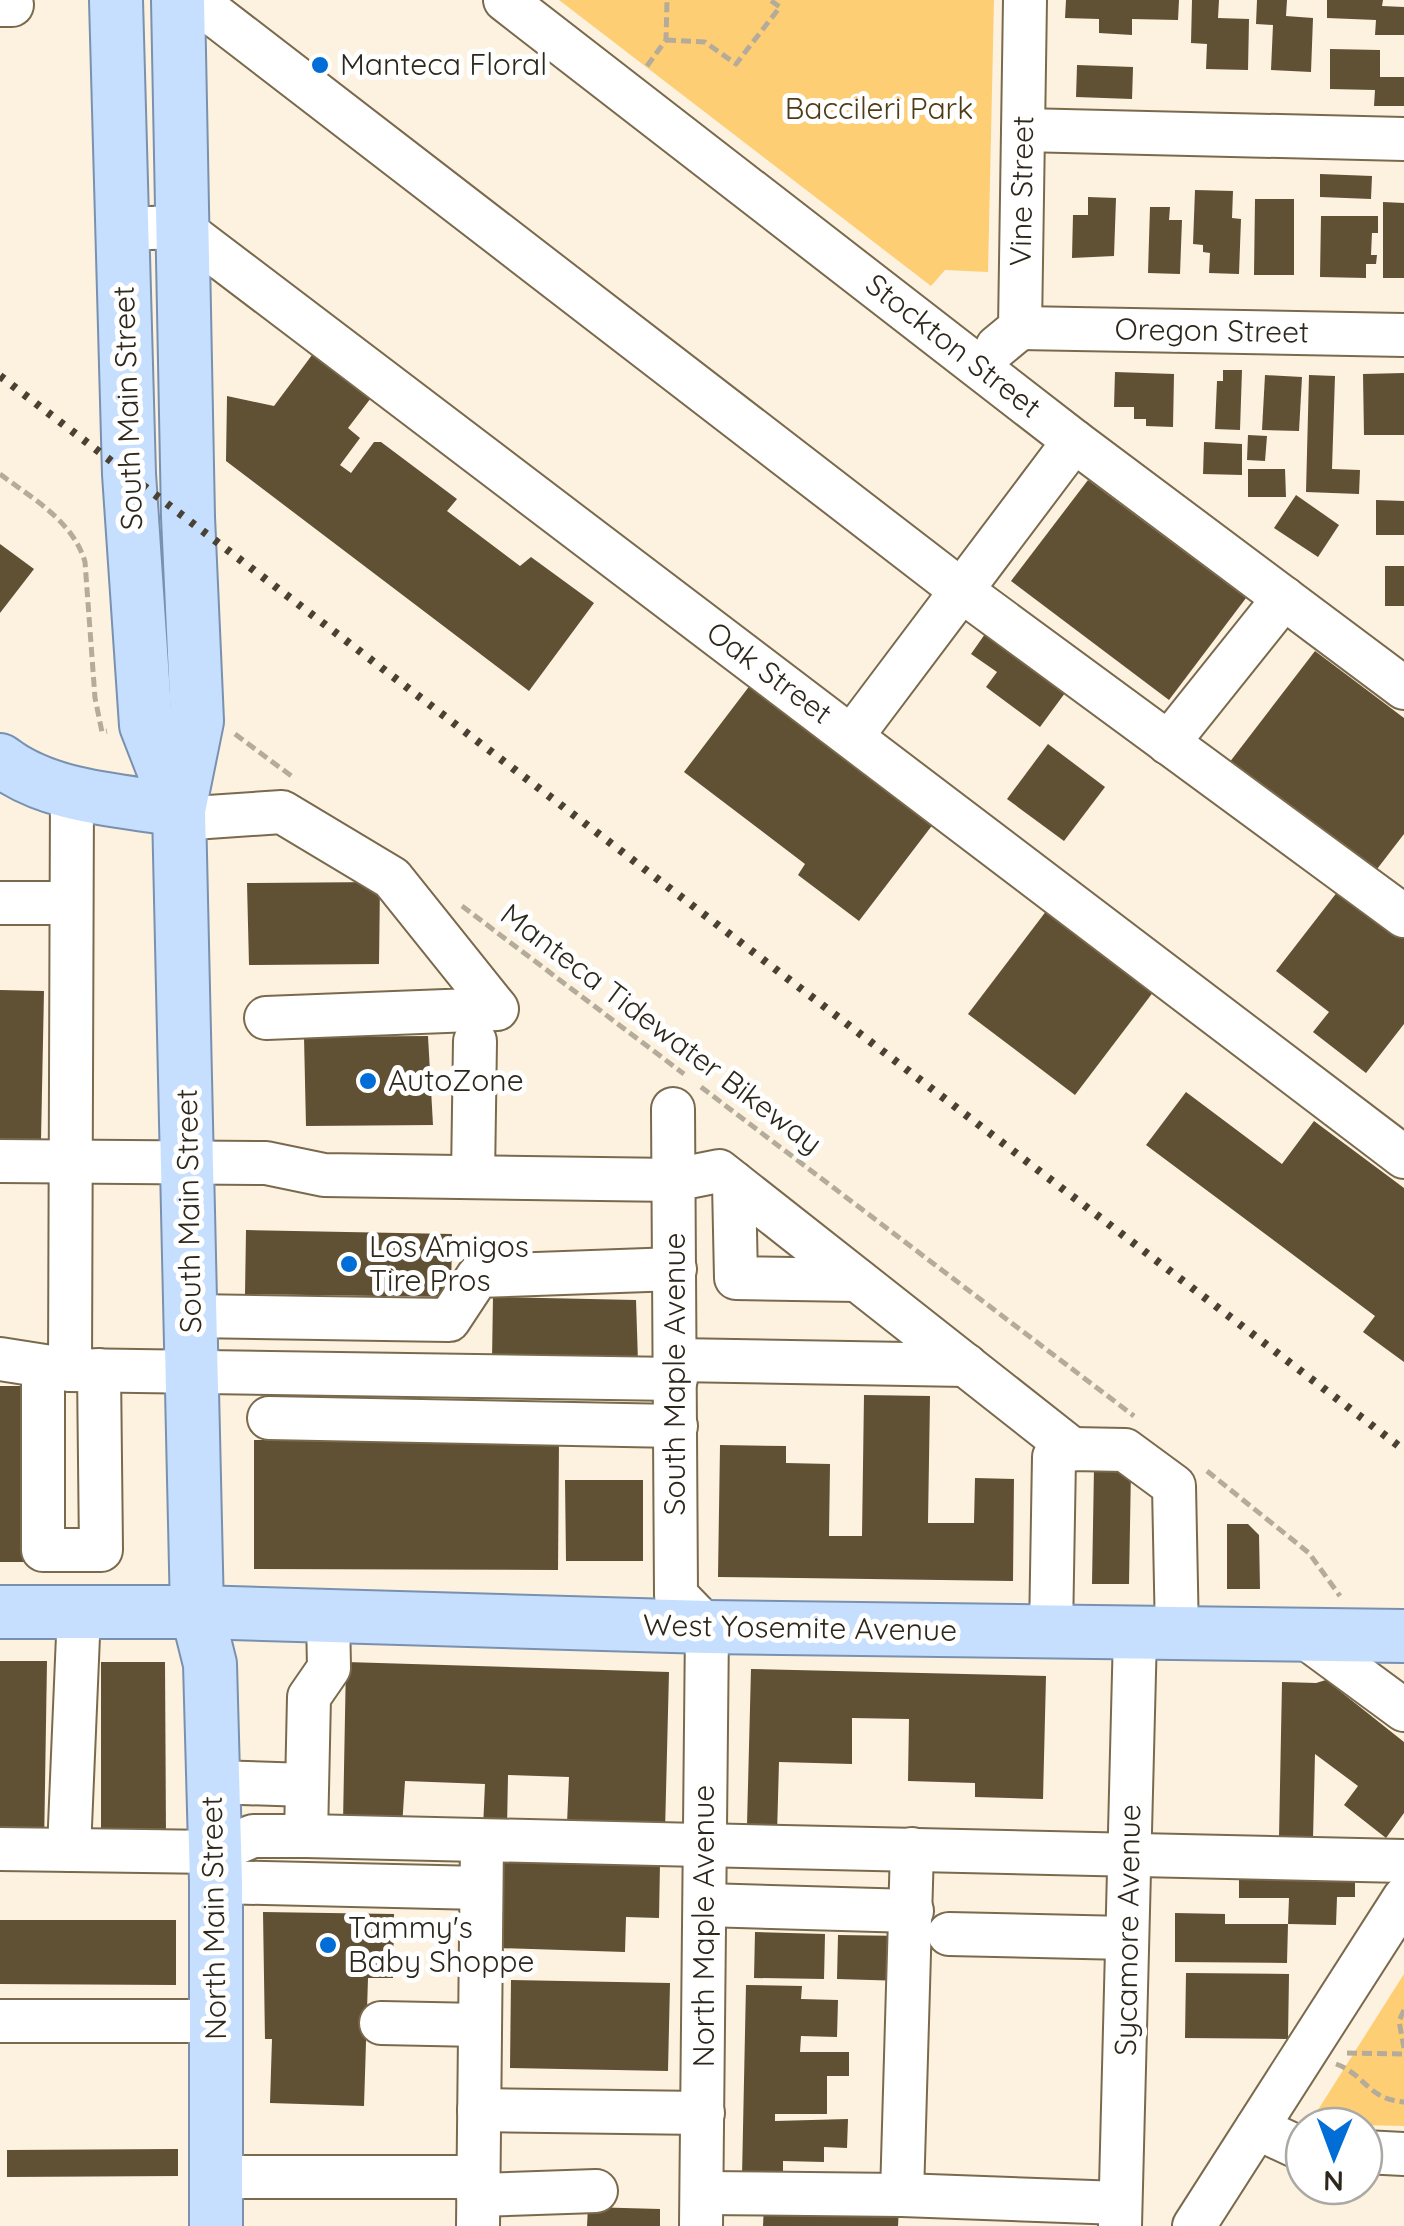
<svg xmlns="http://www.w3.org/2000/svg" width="1404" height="2226" font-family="Quicksand,sans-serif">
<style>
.green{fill:#fece75}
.building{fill:#605034}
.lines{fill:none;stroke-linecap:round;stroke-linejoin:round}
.minor-casing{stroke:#7a6a4d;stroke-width:46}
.major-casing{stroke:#7991af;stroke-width:56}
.path{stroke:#b4ab9a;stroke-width:5;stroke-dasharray:10 5;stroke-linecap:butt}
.minor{stroke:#fff;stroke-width:42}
.major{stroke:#c7dfff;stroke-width:52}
.rail{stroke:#494134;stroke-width:8;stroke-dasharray:5 10;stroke-linecap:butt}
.poi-dot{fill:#006ed6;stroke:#fff;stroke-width:4}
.labels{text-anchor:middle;stroke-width:10;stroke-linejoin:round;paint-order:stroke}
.poi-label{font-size:30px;fill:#2e271b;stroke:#fff;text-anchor:start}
.park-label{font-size:30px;fill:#4f3c16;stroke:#fff}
.street-label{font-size:30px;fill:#2e271b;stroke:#fff}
</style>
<rect width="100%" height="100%" fill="#fdf2df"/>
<g class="green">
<polygon points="559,0 994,0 988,272 945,270 931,286"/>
<polygon points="1404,1974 1404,2126 1309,2124"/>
</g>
<g class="building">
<polygon points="1066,0 1179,0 1178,20 1132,19 1132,35 1099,33 1099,19 1065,18"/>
<polygon points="1192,0 1219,0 1218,18 1249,19 1248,70 1206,69 1207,44 1191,43"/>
<polygon points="1257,0 1287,0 1286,16 1313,18 1311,72 1271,70 1273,25 1256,24"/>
<polygon points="1327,0 1383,0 1382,6 1404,7 1404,35 1375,35 1376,20 1327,18"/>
<polygon points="1330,49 1380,50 1380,77 1404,77 1404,106 1374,106 1375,90 1330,89"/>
<polygon points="1077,65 1133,67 1132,99 1076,97"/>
<polygon points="1320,174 1372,176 1371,199 1320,197"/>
<polygon points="1195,190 1233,191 1232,218 1241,219 1239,274 1209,273 1210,253 1203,252 1203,245 1193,244"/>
<polygon points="1088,197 1116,198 1114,256 1072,258 1073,215 1088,215"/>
<polygon points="1255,199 1294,199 1294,275 1254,275"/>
<polygon points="1383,202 1404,203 1404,278 1383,278"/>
<polygon points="1150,207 1170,207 1169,220 1182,220 1180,274 1148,273"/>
<polygon points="1321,216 1378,216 1378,233 1372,233 1371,255 1377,255 1376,264 1366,264 1366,278 1320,277"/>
<polygon points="315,351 374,394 348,428 360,438 340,465 351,473 374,442 381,442 457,499 447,511 520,566 531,557 594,603 529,691 226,461 227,396 274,406"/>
<polygon points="1223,370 1242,370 1240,430 1215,429 1217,381 1223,381"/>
<polygon points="1115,372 1174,374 1173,427 1146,426 1146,419 1134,419 1134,407 1114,407"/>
<polygon points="1404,373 1404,435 1364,435 1363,374"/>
<polygon points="1265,375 1302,377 1299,431 1262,430"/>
<polygon points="1309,375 1335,376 1332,469 1360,470 1359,494 1306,492"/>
<polygon points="1248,435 1267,436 1265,461 1247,460"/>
<polygon points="1204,442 1242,444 1242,475 1203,474"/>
<polygon points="1248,469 1285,469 1286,497 1248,497"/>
<polygon points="1088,480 1246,598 1169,700 1011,581"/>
<polygon points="1296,495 1339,525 1318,557 1274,528"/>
<polygon points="1376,500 1404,501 1404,535 1376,535"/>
<polygon points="0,544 34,569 0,613"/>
<rect x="1385" y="566" width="19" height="40"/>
<polygon points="992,624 1076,678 1040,727 986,687 997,672 971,654"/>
<polygon points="1315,651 1404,718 1404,834 1374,873 1229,763"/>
<polygon points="754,680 937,819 859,921 798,875 805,864 684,772"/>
<polygon points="1048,744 1105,787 1064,841 1007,799"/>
<polygon points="380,882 379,964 249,965 247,883"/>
<polygon points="1345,882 1404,927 1404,1024 1366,1073 1313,1032 1329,1012 1276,971"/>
<polygon points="1047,910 1154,991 1075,1095 968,1014"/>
<polygon points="0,990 44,991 41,1140 0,1139"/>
<polygon points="428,1036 433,1125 306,1126 304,1037"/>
<polygon points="1186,1092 1282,1164 1314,1121 1404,1188 1404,1362 1363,1332 1375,1316 1146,1145"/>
<polygon points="246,1230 452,1234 451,1297 245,1294"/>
<polygon points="493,1297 636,1300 638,1362 492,1360"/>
<polygon points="0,1386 34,1386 33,1562 0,1562"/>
<polygon points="864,1395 930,1396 928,1523 974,1523 975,1478 1014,1479 1013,1581 718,1577 720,1445 786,1446 786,1463 830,1464 829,1536 862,1536"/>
<polygon points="254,1440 559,1440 558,1570 254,1569"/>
<polygon points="1094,1468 1131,1468 1129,1584 1092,1584"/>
<polygon points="565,1480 643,1480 643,1561 566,1561"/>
<polygon points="1227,1524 1248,1524 1259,1535 1260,1589 1227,1589"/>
<polygon points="0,1661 47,1661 44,1848 0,1836"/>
<polygon points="101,1662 165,1662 166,1837 101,1837"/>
<polygon points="346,1662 669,1672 665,1832 567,1824 569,1777 508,1775 507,1829 483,1828 485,1784 405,1781 402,1827 343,1823"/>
<polygon points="751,1669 1046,1676 1043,1799 975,1797 975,1783 908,1781 909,1719 852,1718 852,1764 779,1762 777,1834 751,1833 747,1825"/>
<polygon points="1326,1680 1404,1742 1404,1813 1386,1838 1344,1805 1358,1786 1315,1754 1313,1839 1279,1838 1282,1682 1316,1683"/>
<polygon points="500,1858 660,1863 659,1918 626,1917 625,1952 498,1948"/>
<polygon points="1239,1867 1355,1869 1355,1897 1337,1897 1336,1925 1288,1924 1289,1898 1239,1898"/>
<polygon points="263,1912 394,1914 393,1978 368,1978 364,2106 270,2103 272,2039 265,2039"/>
<polygon points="1175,1913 1225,1914 1225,1924 1288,1924 1287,1963 1175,1962"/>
<polygon points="0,1920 176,1920 176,1985 0,1984"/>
<polygon points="755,1932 825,1934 824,1979 754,1978"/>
<polygon points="838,1935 905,1936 904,1981 837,1979"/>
<polygon points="1186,1973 1289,1974 1288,2039 1185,2038"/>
<polygon points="511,1980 670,1983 668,2071 510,2068"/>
<polygon points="746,1985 802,1986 801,1999 838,2000 837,2037 801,2036 800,2052 849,2052 849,2076 827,2076 827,2114 775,2114 775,2121 848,2119 847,2148 824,2147 824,2162 783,2161 783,2178 742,2177"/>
<polygon points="178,2149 178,2176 7,2177 7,2150"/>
<polygon points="764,2204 899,2208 898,2226 763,2226"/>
<polygon points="588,2207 660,2209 660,2226 587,2226"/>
</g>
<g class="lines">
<g class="minor-casing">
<g id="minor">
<polyline points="505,0 1074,441 1404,688"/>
<polyline points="0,5 12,5"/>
<polyline points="179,13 212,13 962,591 1404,916"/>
<polyline points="1023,130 1404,139"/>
<polyline points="121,229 180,227 1404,1157"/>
<polyline points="1020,328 1404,335"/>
<polyline points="997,347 1020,328 1025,0"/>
<polyline points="852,736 1074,441"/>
<polyline points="1168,743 1284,598"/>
<polyline points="179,819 282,812 392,878 497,1009 266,1018"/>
<polyline points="0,903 71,903"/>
<polyline points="673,1109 676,1595 707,1627 701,2226"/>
<polyline points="0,1161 266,1163 324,1175 674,1180 719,1171 1072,1449"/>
<polyline points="473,1177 475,1041"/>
<polyline points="734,1183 736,1278 857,1280"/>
<polyline points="192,1316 449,1320 478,1276 675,1269"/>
<polyline points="0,1359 70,1370 676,1379"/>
<polyline points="676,1360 966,1365"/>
<polyline points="43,1367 43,1550 101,1550 99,1370"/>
<polyline points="70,1370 72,792"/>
<polyline points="269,1418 676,1426"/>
<polyline points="1051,1633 1054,1457 1072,1449 1125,1450 1174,1486 1177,1635"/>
<polyline points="1302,1635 1404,1710"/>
<polyline points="213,1782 307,1785"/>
<polyline points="306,1836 309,1697 329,1668 328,1615"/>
<polyline points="0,1849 215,1852 253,1836 306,1836 1404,1861"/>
<polyline points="69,1850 79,1612"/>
<polyline points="216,1882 481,1888"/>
<polyline points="705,1905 912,1911"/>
<polyline points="949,1934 1127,1938"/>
<polyline points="0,2021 216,2021"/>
<polyline points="381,2023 480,2025"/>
<polyline points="479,2110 703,2113"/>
<polyline points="1257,2128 1304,2150"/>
<polyline points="1364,2152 1404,2154"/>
<polyline points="216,2177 478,2177"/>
<polyline points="702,2193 902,2195 1120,2203"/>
<polyline points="478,2195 596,2191"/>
<polyline points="902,2195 912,1849"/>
<polyline points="478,2226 482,1841"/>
<polyline points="1120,2226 1135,1634"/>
<polyline points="1194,2226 1404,1898"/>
</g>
</g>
<g class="major-casing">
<g id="major">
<polyline points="116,0 129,474 146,725 179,810"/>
<polyline points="178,0 188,517 197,721 179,810 197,1612 210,1664 216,1882 216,2226"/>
<path d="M 0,760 C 49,798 120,800 179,810"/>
<polyline points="0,1612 197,1612 707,1627 1404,1636"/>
</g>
</g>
<g class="path">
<polyline points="666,40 705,42 736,64 780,7 770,0"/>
<polyline points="647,66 666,40 667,0"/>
<path d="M 0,474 C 33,499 73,521 85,562 L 95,698 L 102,732 L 107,731"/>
<polyline points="235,734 294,778"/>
<polyline points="462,906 684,1074"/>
<polyline points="701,1087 1134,1416"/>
<polyline points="1207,1471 1309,1553 1340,1596"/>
<polyline points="1404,2010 1399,2021 1404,2048"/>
<polyline points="1347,2053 1404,2054"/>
<path d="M 1336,2064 C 1366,2075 1367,2099 1404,2102"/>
</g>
<use href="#minor" class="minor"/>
<use href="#major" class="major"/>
<polyline class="rail" points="0,376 1404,1450"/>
</g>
<g class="poi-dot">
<circle cx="320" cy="65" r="10"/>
<circle cx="368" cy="1081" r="10"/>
<circle cx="349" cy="1264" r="10"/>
<circle cx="328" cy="1945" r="10"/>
</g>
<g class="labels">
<g class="poi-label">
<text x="340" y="75">Manteca Floral</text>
<text x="388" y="1091">AutoZone</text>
<text x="369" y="1257">Los Amigos<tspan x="369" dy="34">Tire Pros</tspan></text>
<text x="348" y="1938">Tammy's<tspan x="348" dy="34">Baby Shoppe</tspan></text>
</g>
<g class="park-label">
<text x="879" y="119">Baccileri Park</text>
</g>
<g class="street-label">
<text transform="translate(1022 191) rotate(-89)" y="10">Vine Street</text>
<text transform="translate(1212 331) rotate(1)" y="10">Oregon Street</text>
<text transform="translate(953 346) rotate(38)" y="10">Stockton Street</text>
<text transform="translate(128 408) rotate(-92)" y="10">South Main Street</text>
<text transform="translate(769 673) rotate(37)" y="10">Oak Street</text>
<text transform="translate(661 1029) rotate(37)" y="10">Manteca Tidewater Bikeway</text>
<text transform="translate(189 1211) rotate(-91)" y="10">South Main Street</text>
<text transform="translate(675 1374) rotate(-90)" y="10">South Maple Avenue</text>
<text transform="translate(800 1628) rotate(1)" y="10">West Yosemite Avenue</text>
<text transform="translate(214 1918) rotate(-91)" y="10">North Main Street</text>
<text transform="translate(704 1926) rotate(-90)" y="10">North Maple Avenue</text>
<text transform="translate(1128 1930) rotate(-89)" y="10">Sycamore Avenue</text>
</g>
</g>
<g transform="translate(1334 2156) rotate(181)"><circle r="48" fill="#ffffff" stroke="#aba9a4" stroke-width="2.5"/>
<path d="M0-8L18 38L0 25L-18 38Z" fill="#006ed6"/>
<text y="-15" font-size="28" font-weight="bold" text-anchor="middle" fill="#2e271b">N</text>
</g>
</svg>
